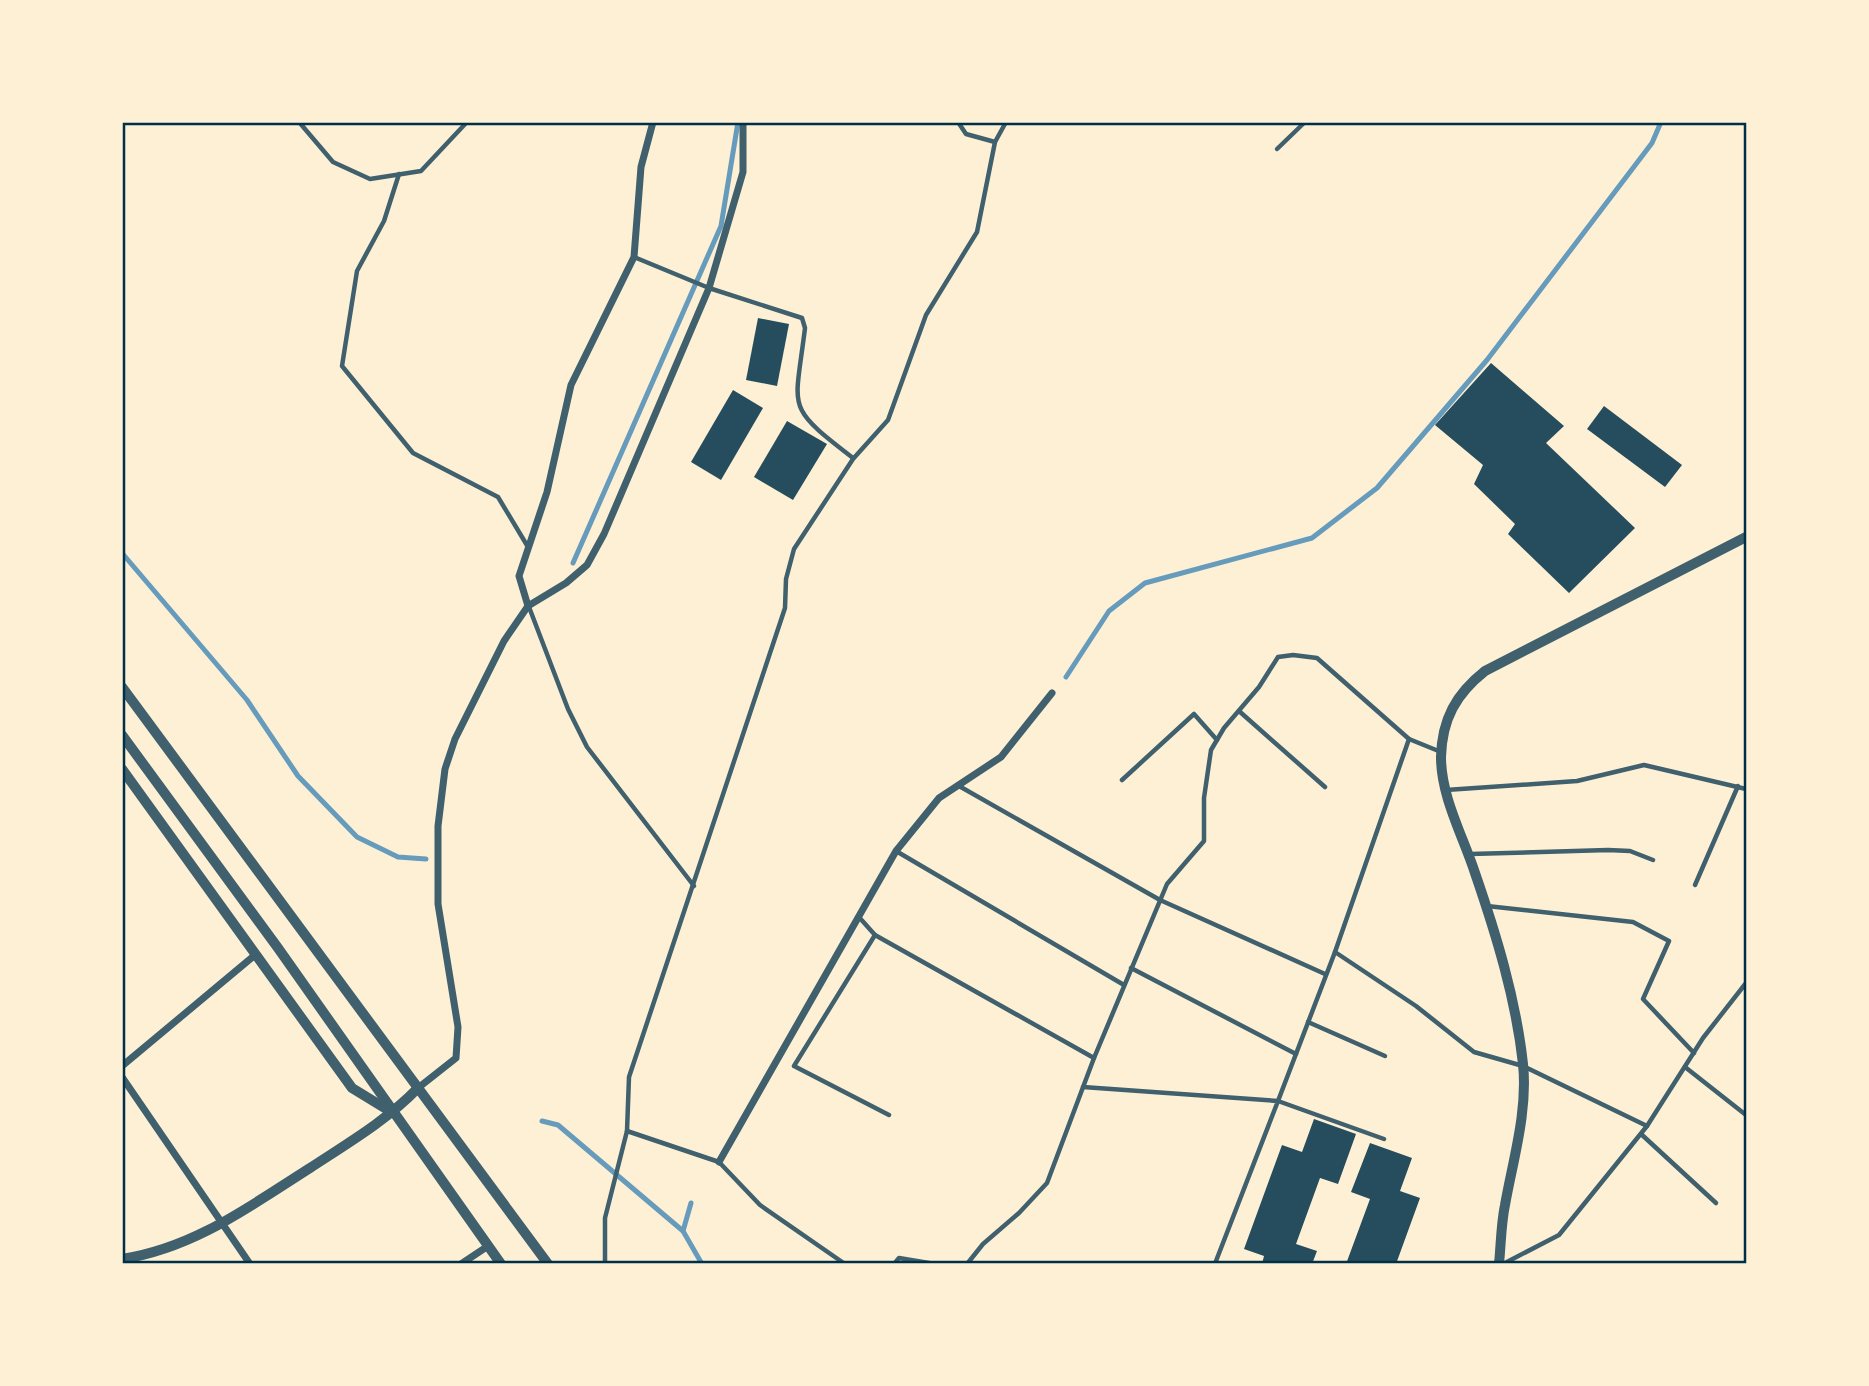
<svg xmlns="http://www.w3.org/2000/svg" width="1869" height="1386" font-family="'Source Sans 3',sans-serif">
<style>
.lines{fill:none;stroke-linecap:round;stroke-linejoin:round}
.stream{stroke:#669bbc;stroke-width:5}
.building{fill:#264d5e}
.service{stroke:#3f606c;stroke-width:4.5}
.minor{stroke:#3f606c;stroke-width:7}
.tertiary{stroke:#3f606c;stroke-width:10}
.neatline{fill:none;stroke:#003049;stroke-width:2.5}
</style>
<rect width="100%" height="100%" fill="#fdf0d5"/>
<g class="lines">
<g class="stream">
<polyline points="122,553 247,700 298,776 357,837 398,857 426,859"/>
<polyline points="573,563 721,226 738,122"/>
<polyline points="1066,677 1109,611 1145,583 1312,538 1377,488 1487,360 1652,143 1661,122"/>
<polyline points="542,1121 558,1125 683,1231"/>
<polyline points="691,1203 683,1231 702,1264"/>
</g>
</g>
<g class="building">
<polygon points="758,318 789,324 777,386 746,380"/>
<polygon points="1491,363 1564,426 1546,443 1635,528 1569,593 1508,534 1515,524 1474,484 1483,465 1435,425"/>
<polygon points="733,390 763,408 721,480 691,462"/>
<polygon points="1604,406 1682,465 1665,487 1587,429"/>
<polygon points="787,421 827,444 793,500 754,477"/>
<polygon points="1314,1119 1356,1134 1338,1184 1320,1178 1296,1244 1317,1251 1312,1264 1262,1264 1264,1256 1244,1249 1282,1145 1302,1152"/>
<polygon points="1370,1143 1412,1158 1400,1191 1420,1198 1396,1264 1346,1264 1370,1199 1351,1192"/>
</g>
<g class="lines">
<g class="service">
<polyline points="299,122 333,162 370,179 421,171 467,122"/>
<polyline points="958,122 966,134 995,142"/>
<polyline points="1277,149 1305,122"/>
<polyline points="399,174 384,221 357,271 342,366 413,453 498,497 528,547"/>
<path d="M 634,257 L 709,288 L 802,318 L 805,328 C 795,411 784,405 853,458"/>
<polyline points="529,607 568,709 587,747 694,886"/>
<polyline points="1239,711 1325,787"/>
<polyline points="1409,739 1441,752"/>
<polyline points="1122,780 1194,714 1217,740"/>
<polyline points="959,786 1160,900 1325,974"/>
<polyline points="1446,790 1577,781 1644,765 1746,789"/>
<polyline points="896,851 1124,985"/>
<polyline points="1470,854 1608,850 1630,851 1653,860"/>
<polyline points="1695,885 1738,786"/>
<polyline points="1487,906 1633,922 1669,941 1643,999 1694,1053"/>
<polyline points="858,916 875,935 1094,1058"/>
<polyline points="875,935 794,1066 889,1115"/>
<polyline points="1335,952 1416,1006 1474,1052 1523,1066 1647,1126"/>
<polyline points="1131,968 1296,1054"/>
<polyline points="1308,1022 1385,1056"/>
<polyline points="1685,1067 1746,1115"/>
<polyline points="1083,1087 1278,1101 1216,1261"/>
<polyline points="627,1131 719,1162 760,1205 845,1264"/>
<polyline points="1641,1134 1716,1203"/>
<polyline points="605,1264 605,1218 627,1131 629,1077 785,608 786,579 794,549 853,459 888,420 926,315 977,232 995,142 1006,122"/>
<polyline points="894,1264 899,1258 935,1264"/>
<polyline points="967,1264 983,1244 1019,1213 1047,1183 1094,1058 1167,884 1204,841 1204,798 1211,750 1224,728 1259,687 1278,657 1293,655 1317,658 1409,739 1335,952 1278,1101 1384,1139"/>
<polyline points="1503,1264 1559,1235 1647,1126 1703,1038 1746,983"/>
</g>
<g class="minor">
<polyline points="528,606 519,576 547,492 571,385 634,257 641,167 653,122"/>
<polyline points="122,1066 255,955"/>
<polyline points="122,1077 250,1264"/>
<polyline points="418,1088 456,1058 458,1027 438,904 438,826 445,769 455,739 504,641 528,606 566,583 587,565 604,534 709,288 743,172 743,122"/>
<polyline points="719,1162 896,851 939,798 1001,757 1052,693"/>
<polyline points="461,1264 488,1246"/>
</g>
<g class="tertiary">
<polyline points="122,687 548,1264"/>
<polyline points="122,735 278,948 501,1264"/>
<polyline points="122,769 352,1088 388,1110"/>
<path d="M 122,1259 C 194,1248 250,1206 310,1168 C 348,1143 386,1121 418,1088"/>
<path d="M 1499,1264 C 1501,1244 1501,1224 1505,1205 C 1513,1160 1528,1111 1523,1064 C 1516,999 1496,934 1475,873 C 1463,836 1441,797 1441,757 C 1442,719 1456,694 1485,671 L 1746,537"/>
</g>
</g>
<rect width="1869" height="1386" fill="none" stroke="#fdf0d5" stroke-width="248"/>
<rect x="124" y="124" width="1621" height="1138" class="neatline"/>
</svg>
